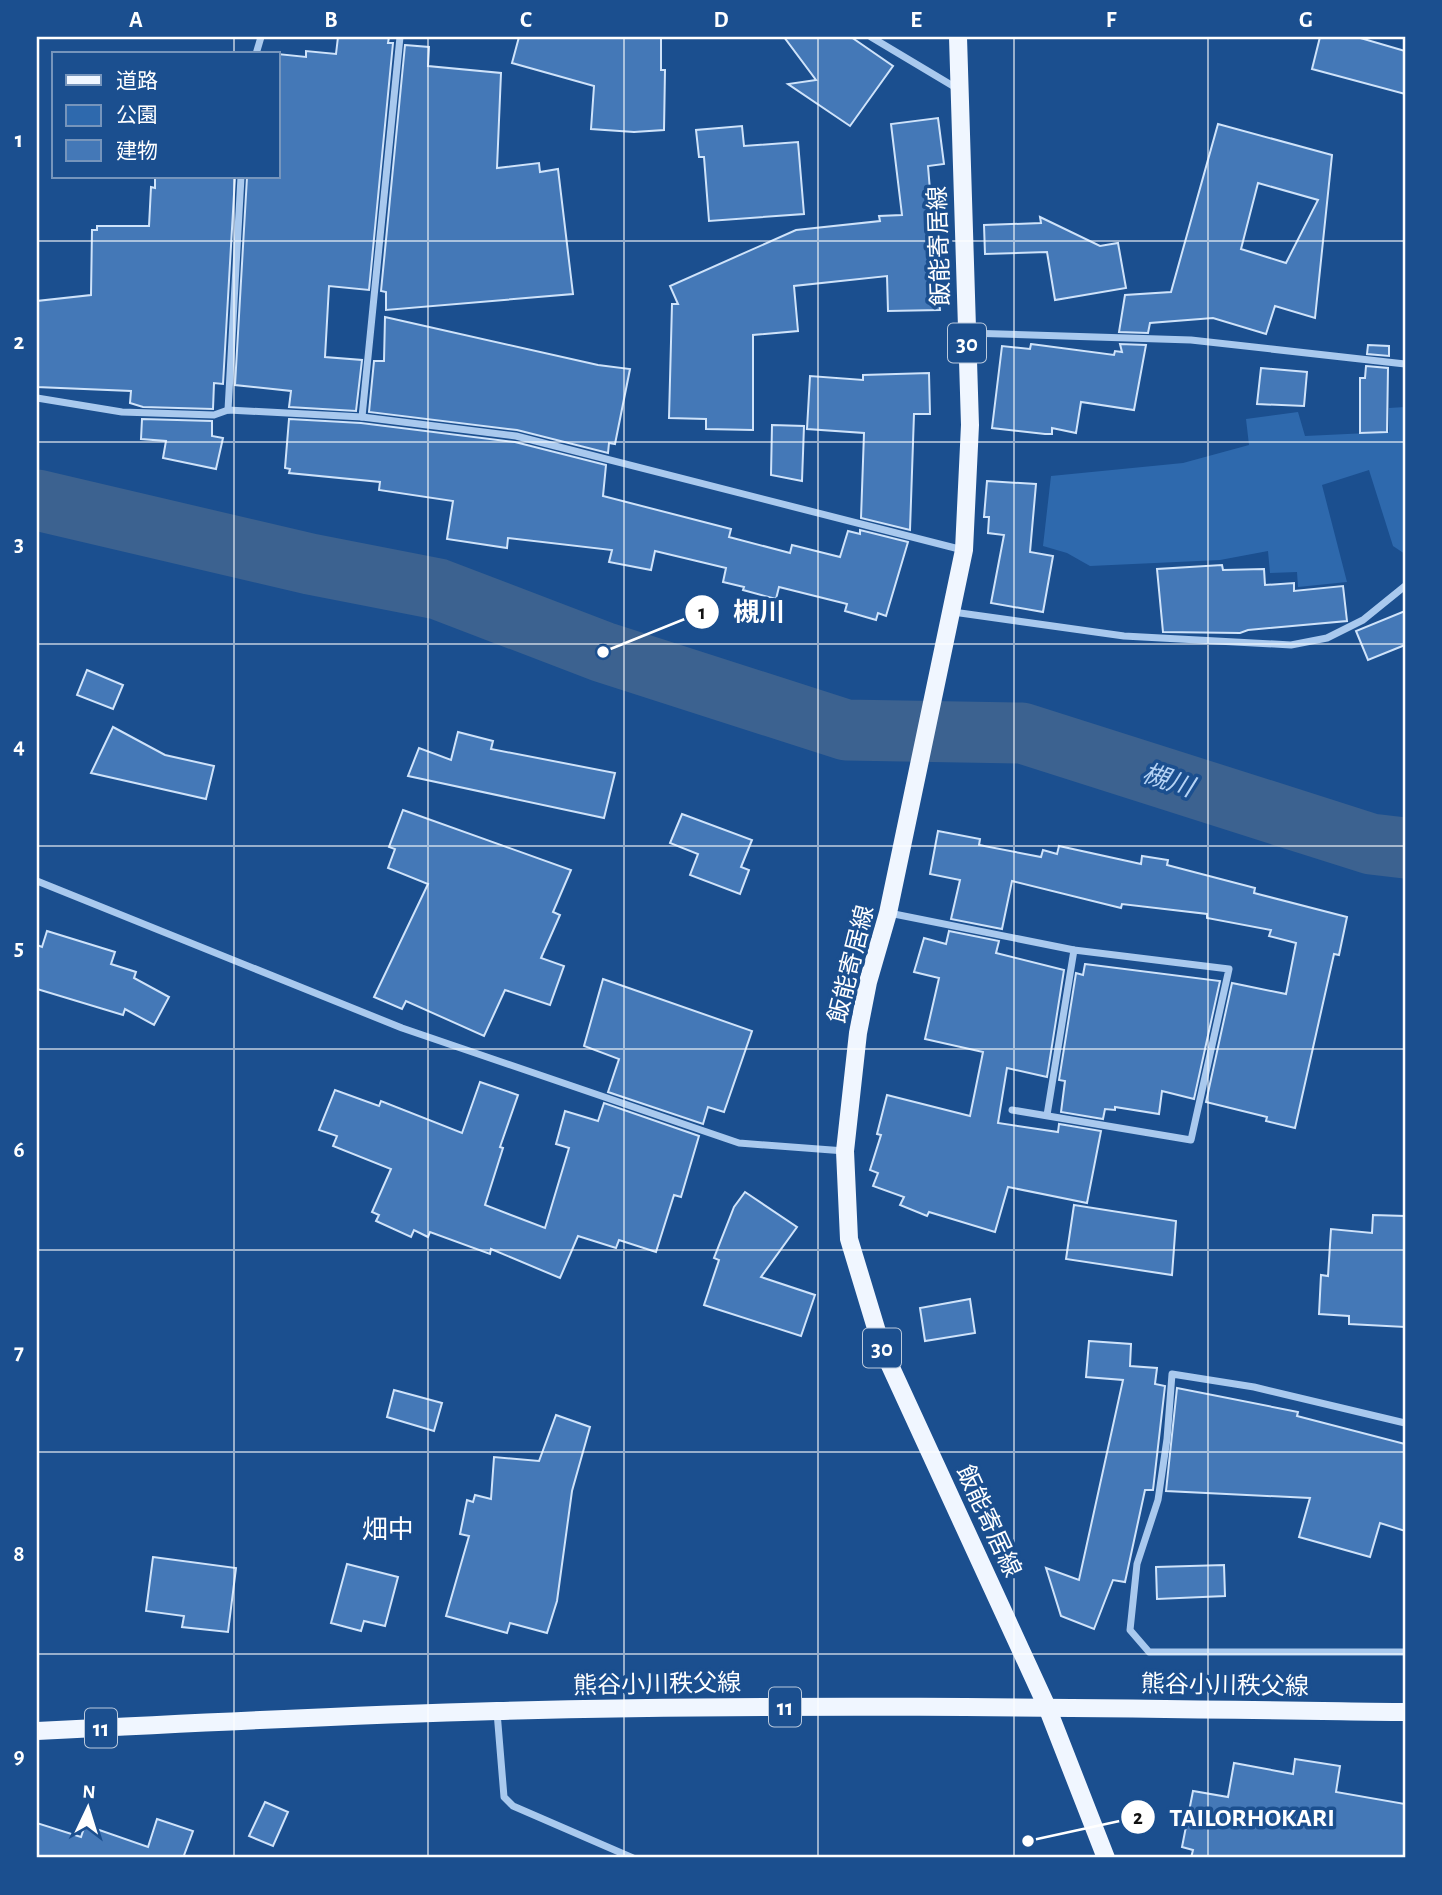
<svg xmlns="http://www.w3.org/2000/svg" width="1442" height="1895" font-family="'Alegreya Sans','Noto Sans JP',sans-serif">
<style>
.green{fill:#2e69ad}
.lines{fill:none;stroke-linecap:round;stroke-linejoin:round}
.river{stroke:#3c6290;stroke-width:61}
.building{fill:#4478b7;stroke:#cfe3fa;stroke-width:2;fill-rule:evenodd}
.minor{stroke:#a9c9ee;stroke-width:7}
.primary{stroke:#f0f6ff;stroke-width:18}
.grid{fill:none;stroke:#fff;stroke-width:2;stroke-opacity:0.55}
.labels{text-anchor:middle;stroke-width:7;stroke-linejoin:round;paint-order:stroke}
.shield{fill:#1b4f8f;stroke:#bbcadd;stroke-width:2}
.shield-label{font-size:23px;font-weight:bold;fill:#fff}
.street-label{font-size:24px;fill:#fff;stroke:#1b4f8f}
.water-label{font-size:26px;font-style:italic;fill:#b5d3f5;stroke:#1b4f8f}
.neighbourhood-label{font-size:26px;fill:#fff;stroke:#1b4f8f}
.leader{fill:none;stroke:#fff;stroke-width:2.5}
.callout-dot{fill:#fff;stroke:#1b4f8f;stroke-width:2.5}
.mark-label{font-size:21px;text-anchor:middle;font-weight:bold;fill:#111}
.callout-label{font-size:26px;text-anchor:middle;font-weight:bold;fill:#fff;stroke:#1b4f8f;stroke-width:7;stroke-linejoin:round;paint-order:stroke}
.neatline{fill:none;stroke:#fff;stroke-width:2.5}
.grid-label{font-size:23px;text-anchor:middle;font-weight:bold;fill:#fff}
</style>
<rect width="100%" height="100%" fill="#1b4f8f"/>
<polygon class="green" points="1405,407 1405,554 1393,546 1369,470 1322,485 1347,582 1298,587 1297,572 1270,573 1268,551 1220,560 1090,566 1067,553 1043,546 1051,476 1183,463 1249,445 1246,419 1298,412 1305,436 1389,432 1389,408"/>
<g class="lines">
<polyline class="river" points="37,500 310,564 438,589 603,652 846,730 1022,733 1371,844 1405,848"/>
</g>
<g class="building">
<polygon points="338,37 389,37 388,43 393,43 369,290 329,286 325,357 362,360 356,411 289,407 291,391 235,385 247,177 278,177 278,54 306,57 306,51 336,54"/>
<polygon points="519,37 661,37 661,70 665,70 664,130 634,132 591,129 594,86 512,63"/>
<polygon points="784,37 851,37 893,66 850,126 788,84 816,80"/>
<polygon points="1320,37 1357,37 1405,51 1405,94 1312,69"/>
<polygon points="405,45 429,47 428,66 501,73 497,168 539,163 540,172 558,169 573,294 386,310 386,292 381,291"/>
<polygon points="938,118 944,164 928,166 940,310 888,311 887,276 794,286 798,331 753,335 753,430 706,429 706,419 669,418 672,304 678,304 670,286 796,230 880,221 879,216 902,215 891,124"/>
<path d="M 1218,124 L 1332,155 L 1315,318 L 1275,306 L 1266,334 L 1213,318 L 1150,323 L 1148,333 L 1119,332 L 1125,295 L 1171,292 ZM 1258,183 L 1318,200 L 1286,263 L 1241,249 Z"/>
<polygon points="742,126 744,146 798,142 804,214 709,221 704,157 699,157 696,130"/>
<polygon points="155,177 235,177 223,384 214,383 213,409 143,407 130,403 131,391 37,387 37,301 91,295 92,230 97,230 97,226 149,226 151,187 155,188"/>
<polygon points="1040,217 1100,246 1118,243 1126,288 1055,300 1047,252 985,254 984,225 1041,223"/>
<polygon points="385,317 598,365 630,369 615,444 609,443 608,453 517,430 369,412 374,361 384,361"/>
<polygon points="1031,344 1114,355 1115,351 1122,352 1120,344 1146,345 1134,410 1081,402 1076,433 1052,428 1052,434 1045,434 992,428 1002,346 1030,349"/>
<polygon points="1368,345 1389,346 1389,356 1367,354"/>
<polygon points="1366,366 1388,368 1387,432 1360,433 1360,378 1365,378"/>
<polygon points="1261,368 1307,372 1304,406 1257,404"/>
<polygon points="929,373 930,414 914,414 910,530 861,518 864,433 807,429 810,376 863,380 863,375"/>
<polygon points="142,419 212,421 212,436 223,438 216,469 163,458 166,441 141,439"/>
<polygon points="289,419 361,423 515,442 606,465 603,496 731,529 729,537 790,553 792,545 840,557 848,531 860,534 860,530 908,542 886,616 878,613 876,620 845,611 847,604 779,587 776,599 743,590 744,587 723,582 726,568 655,551 651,570 609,562 612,550 508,538 507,548 447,539 453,501 379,490 380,482 289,473 290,469 285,468"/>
<polygon points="772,425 804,426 802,481 771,475"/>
<polygon points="987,481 1036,484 1030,552 1053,556 1043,612 991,603 1004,535 988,533 989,517 984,517"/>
<polygon points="1222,565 1223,570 1264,569 1265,585 1294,583 1294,591 1343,586 1347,621 1248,630 1240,633 1163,632 1157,569"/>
<polygon points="1405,611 1405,645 1368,660 1356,631"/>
<polygon points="87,670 123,685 113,709 77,695"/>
<polygon points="113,727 165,755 214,766 206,799 91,773"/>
<polygon points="458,732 493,741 491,749 615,773 604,818 408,776 419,748 451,760"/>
<polygon points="403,810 571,870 553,912 560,915 541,958 564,966 550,1005 505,990 484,1036 406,1001 402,1009 374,997 428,884 388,868 395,849 389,847"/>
<polygon points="682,814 752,840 741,867 749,870 740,894 690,875 698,854 670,843"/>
<polygon points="938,831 980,839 979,845 1041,857 1043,850 1057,854 1059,846 1141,864 1142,856 1168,860 1167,865 1255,888 1254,893 1347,917 1339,955 1334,954 1295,1128 1266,1121 1267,1117 1206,1102 1232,983 1286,994 1296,943 1269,936 1271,930 1207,918 1207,914 1122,904 1121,908 1012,881 1002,929 951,919 960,880 930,874"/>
<polygon points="47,931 115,952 111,964 136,972 134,978 169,997 154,1025 125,1009 123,1015 37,989 37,945 42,947"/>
<polygon points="949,931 999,941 996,953 1064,970 1047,1077 1007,1068 998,1123 1058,1132 1059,1124 1101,1131 1087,1203 1008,1187 995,1232 929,1212 927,1216 900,1205 904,1197 873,1186 878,1173 870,1170 881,1135 877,1134 887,1095 970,1116 983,1052 925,1039 939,978 914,972 924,938 946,944"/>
<polygon points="1085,964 1220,981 1194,1099 1162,1091 1159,1114 1115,1107 1115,1110 1105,1109 1103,1119 1061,1112 1065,1081 1059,1080 1076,973 1083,975"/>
<polygon points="603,979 752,1031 724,1112 708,1107 703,1124 608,1092 619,1059 584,1046"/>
<polygon points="480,1082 518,1095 500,1147 503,1148 485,1205 545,1228 569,1148 556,1144 565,1111 598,1121 604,1103 699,1136 681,1197 674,1195 656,1252 619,1240 616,1248 578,1236 560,1278 491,1249 490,1254 430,1232 428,1237 414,1230 411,1237 376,1221 379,1215 372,1212 391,1169 333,1146 337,1136 319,1130 335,1090 379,1106 381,1101 462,1133"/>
<polygon points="745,1192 797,1227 761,1277 815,1295 801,1336 704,1305 719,1260 714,1258 734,1207"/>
<polygon points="1074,1205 1176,1221 1172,1275 1066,1259"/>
<polygon points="1373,1215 1405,1216 1405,1327 1349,1324 1349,1316 1319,1314 1321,1275 1328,1276 1331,1229 1372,1233"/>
<polygon points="970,1299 975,1333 925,1341 920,1308"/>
<polygon points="1089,1341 1131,1344 1130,1366 1157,1368 1155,1384 1165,1386 1153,1490 1145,1490 1125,1582 1113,1580 1094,1629 1061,1616 1046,1568 1079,1580 1123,1380 1086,1377"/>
<polygon points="1177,1388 1298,1412 1297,1416 1405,1444 1405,1531 1380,1523 1370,1557 1299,1537 1310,1498 1166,1491"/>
<polygon points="394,1390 442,1403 434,1431 387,1417"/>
<polygon points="556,1415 590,1427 572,1491 557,1601 547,1633 510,1623 507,1633 446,1616 469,1536 460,1534 467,1500 473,1502 475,1495 491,1499 494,1457 539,1461"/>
<polygon points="153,1557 236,1568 228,1632 182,1627 184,1616 146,1611"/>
<polygon points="347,1564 398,1577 385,1626 364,1621 361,1631 331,1623"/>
<polygon points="1224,1565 1225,1596 1157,1599 1156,1567"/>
<polygon points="1295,1759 1340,1766 1336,1792 1405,1804 1405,1858 1191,1858 1193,1850 1182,1847 1193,1791 1228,1797 1234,1763 1293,1774"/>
<polygon points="265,1802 288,1812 273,1846 249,1836"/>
<polygon points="157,1819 193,1831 183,1858 37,1858 37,1823 81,1837 85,1825 148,1847"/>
</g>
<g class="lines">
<g class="minor">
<polyline points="871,37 958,89"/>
<polyline points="256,54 261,37"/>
<polyline points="967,333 1191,340 1405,364"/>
<polyline points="37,398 122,412 214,415 228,410 362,417 516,436 963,550"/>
<polyline points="228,410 241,177"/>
<polyline points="362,417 400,37"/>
<polyline points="953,612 1124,636 1291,645 1327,638 1363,620 1405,586"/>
<polyline points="37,881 402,1028 739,1143 845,1151"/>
<polyline points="889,913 1074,950 1229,969 1191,1140 1012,1110"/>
<polyline points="1047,1115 1074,950"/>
<polyline points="1405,1423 1254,1387 1172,1374 1167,1439 1158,1500 1137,1564 1130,1630 1149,1652 1405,1652"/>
<polyline points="497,1712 504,1797 513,1806 633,1858"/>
</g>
<g class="primary">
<polyline points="958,37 970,425 964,550 888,913 868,982 858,1033 845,1151 849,1239 882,1348 1047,1707 1106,1858"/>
<path d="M 37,1731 C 190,1723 344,1715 497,1711 C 800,1703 1103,1708 1405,1712"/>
</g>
</g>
<path class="grid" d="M 234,37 L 234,54M 428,37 L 428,1858M 624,37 L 624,1858M 818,37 L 818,1858M 1014,37 L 1014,1858M 1208,37 L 1208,1858M 234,177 L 234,1858M 37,241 L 1405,241M 37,442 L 1405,442M 37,644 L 1405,644M 37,846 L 1405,846M 37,1049 L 1405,1049M 37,1250 L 1405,1250M 37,1452 L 1405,1452M 37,1654 L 1405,1654"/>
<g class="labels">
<g class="shield">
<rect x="948" y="323.5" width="38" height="39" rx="5"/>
<rect x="863" y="1328.5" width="38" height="39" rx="5"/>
<rect x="769" y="1687.5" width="32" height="39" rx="5"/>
<rect x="85" y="1708.5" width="32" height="39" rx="5"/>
</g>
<g class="shield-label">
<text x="967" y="351">30</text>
<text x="882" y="1356">30</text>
<text x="785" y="1715">11</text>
<text x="101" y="1736">11</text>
</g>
<g class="street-label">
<text transform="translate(939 246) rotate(-92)" y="8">飯能寄居線</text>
<text transform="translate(851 964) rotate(-76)" y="8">飯能寄居線</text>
<text transform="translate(989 1521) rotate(65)" y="8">飯能寄居線</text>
<text transform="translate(657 1684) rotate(-1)" y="8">熊谷小川秩父線</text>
<text transform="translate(1225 1685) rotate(1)" y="8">熊谷小川秩父線</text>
</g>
<g class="water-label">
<text transform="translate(1168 780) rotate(18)" y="9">槻川</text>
</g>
<g class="neighbourhood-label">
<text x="388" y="1538">畑中</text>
</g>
</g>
<path class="leader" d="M603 652L702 612M1028 1841L1138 1817"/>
<g class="callout-dot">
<circle cx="603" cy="652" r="7"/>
<circle cx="1028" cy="1841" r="7"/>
<circle cx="702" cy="612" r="18"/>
<circle cx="1138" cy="1817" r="18"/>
</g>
<g class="mark-label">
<text x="702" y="619">1</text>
<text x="1138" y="1824">2</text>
</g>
<g class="callout-label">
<text x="759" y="621">槻川</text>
<text x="1252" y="1826">TAILORHOKARI</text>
</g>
<rect width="1442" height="1895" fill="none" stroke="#1b4f8f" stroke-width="77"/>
<rect x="52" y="52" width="228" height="126" fill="#1b4f8f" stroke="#7695bc" stroke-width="2"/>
<rect x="66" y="75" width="35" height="10" fill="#f0f6ff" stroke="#7695bc" stroke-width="2"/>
<text x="116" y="88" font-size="21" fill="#ffffff">道路</text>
<rect x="66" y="105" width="35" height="21" fill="#2e69ad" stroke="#7695bc" stroke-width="2"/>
<text x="116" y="122" font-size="21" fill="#ffffff">公園</text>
<rect x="66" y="140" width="35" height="21" fill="#4478b7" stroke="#7695bc" stroke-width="2"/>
<text x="116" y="158" font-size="21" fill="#ffffff">建物</text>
<g transform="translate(88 1808) rotate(4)" stroke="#1b4f8f" stroke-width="5" paint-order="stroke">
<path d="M0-5L12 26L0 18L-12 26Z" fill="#ffffff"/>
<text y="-10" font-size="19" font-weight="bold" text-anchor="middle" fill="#ffffff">N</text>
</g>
<rect x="38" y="38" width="1366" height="1818" class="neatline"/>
<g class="grid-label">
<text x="136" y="27">A</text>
<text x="331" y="27">B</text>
<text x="526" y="27">C</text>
<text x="721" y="27">D</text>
<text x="916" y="27">E</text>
<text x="1111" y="27">F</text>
<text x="1306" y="27">G</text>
<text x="19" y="147">1</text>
<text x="19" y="349">2</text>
<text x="19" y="551">3</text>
<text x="19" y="753">4</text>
<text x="19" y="955">5</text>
<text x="19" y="1157">6</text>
<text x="19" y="1359">7</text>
<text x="19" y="1561">8</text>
<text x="19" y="1763">9</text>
</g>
</svg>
